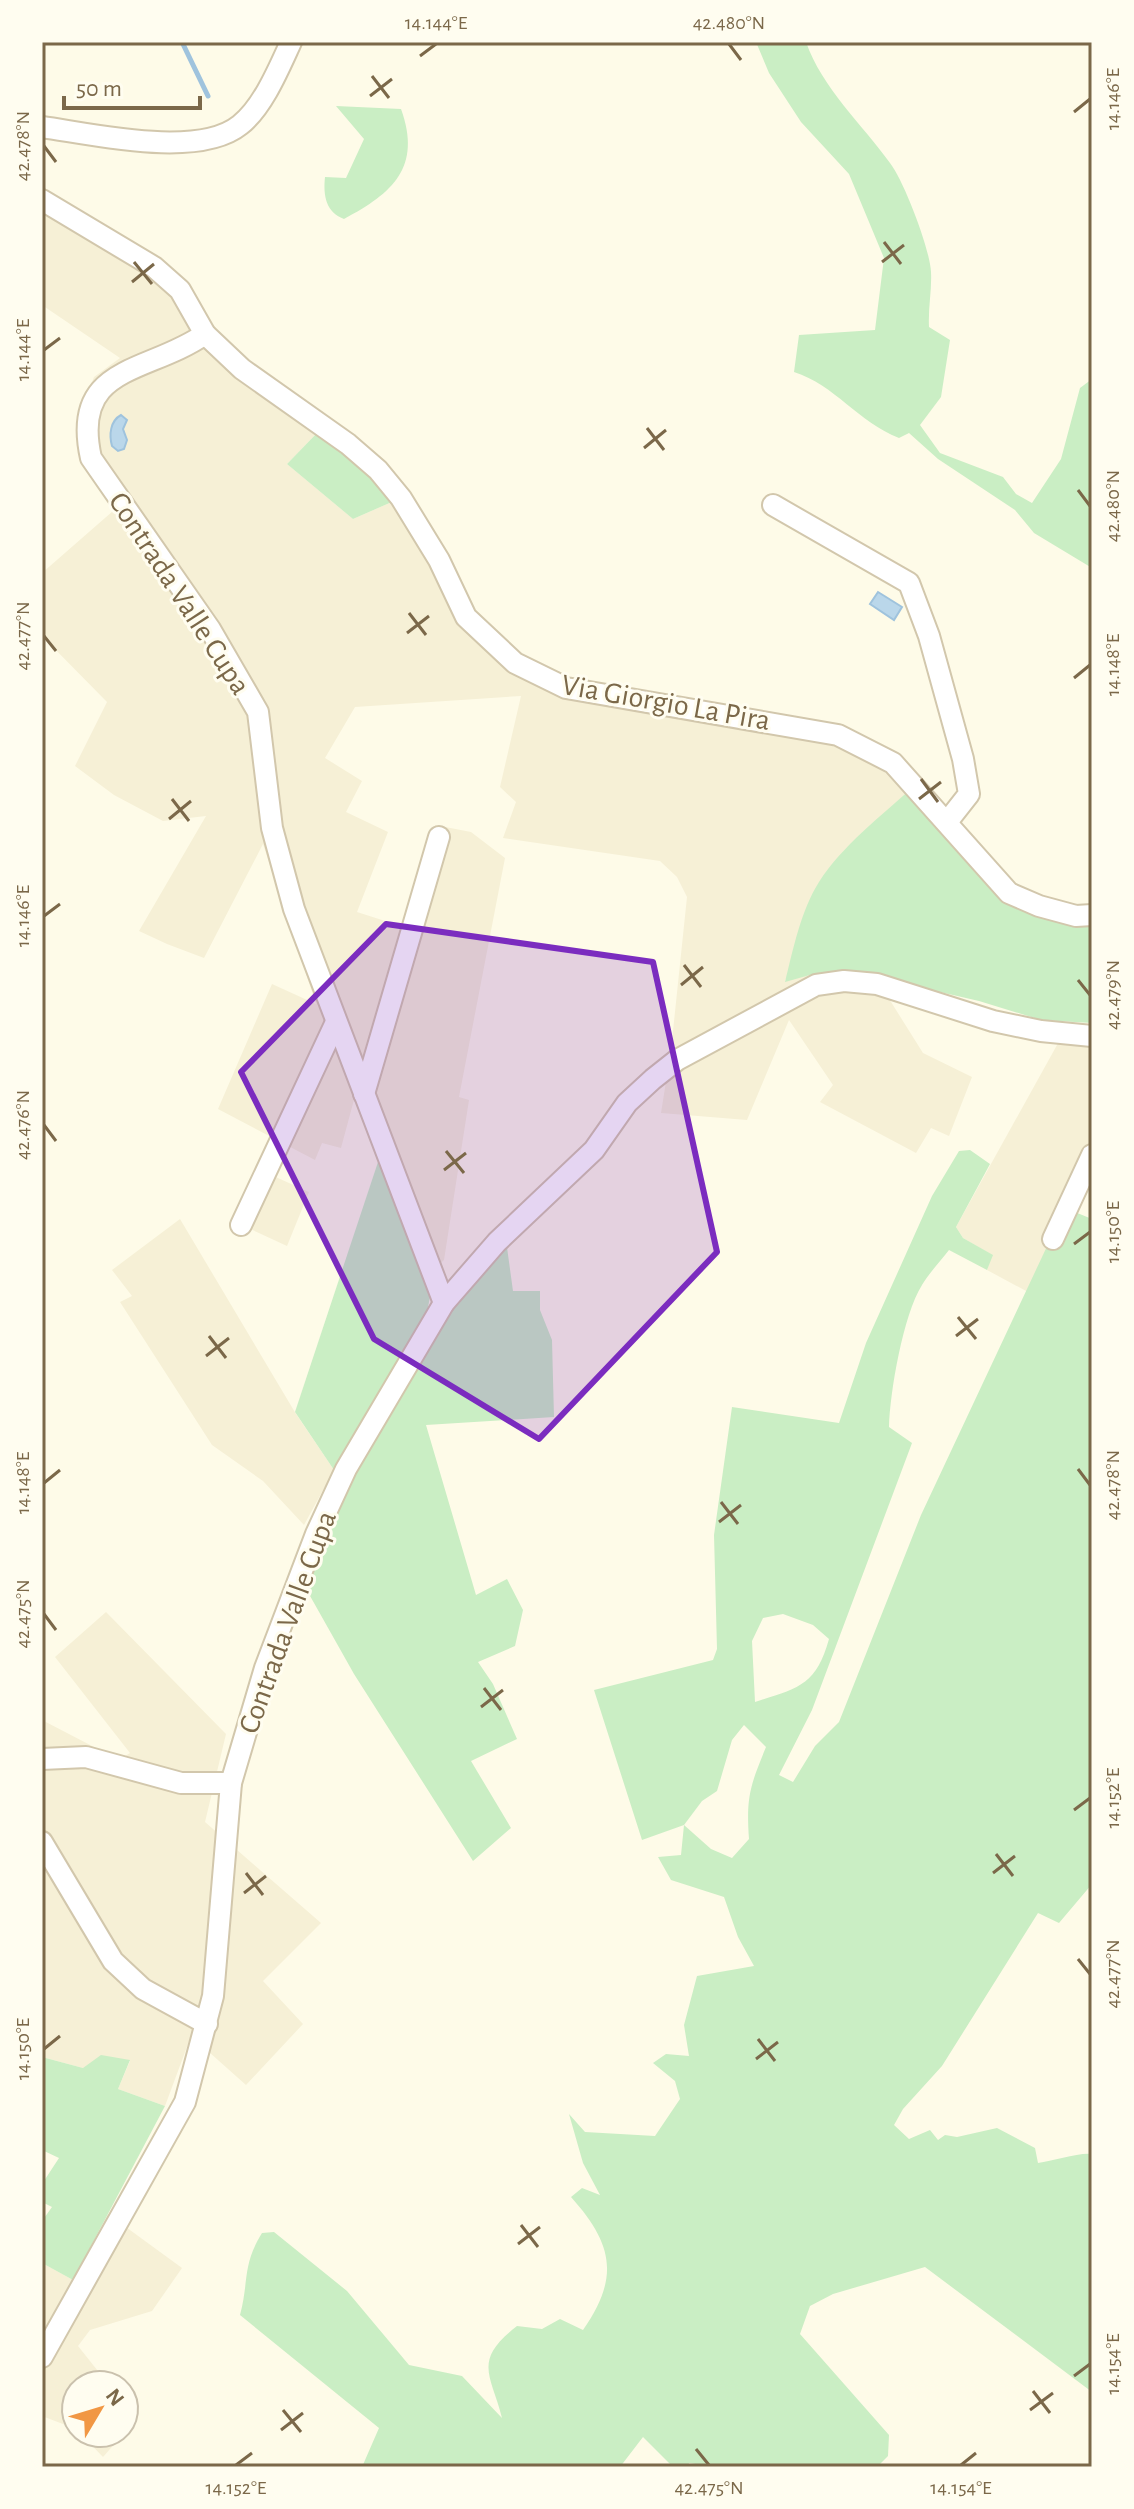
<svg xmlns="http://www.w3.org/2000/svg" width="1134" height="2509" font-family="'Alegreya Sans',sans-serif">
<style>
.residential{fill:#f6f0d6}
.green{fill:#caeec4;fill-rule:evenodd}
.water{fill:#bad7ea;stroke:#9fc3dd;stroke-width:2}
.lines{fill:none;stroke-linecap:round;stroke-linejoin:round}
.stream{stroke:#9fc3dd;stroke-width:5}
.minor-casing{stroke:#d2c7ac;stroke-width:24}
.minor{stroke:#fff;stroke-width:20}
.marked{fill:#7b2cbf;fill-opacity:0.2;stroke:#7b2cbf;stroke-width:6;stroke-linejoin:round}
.ticks{fill:none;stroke:#7b6849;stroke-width:3}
.labels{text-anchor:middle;stroke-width:6;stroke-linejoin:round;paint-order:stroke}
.street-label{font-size:30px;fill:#7b6849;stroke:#fffdf0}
.neatline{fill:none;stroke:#7b6849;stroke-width:3}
.ticks-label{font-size:20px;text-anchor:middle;fill:#7b6849}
</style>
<rect width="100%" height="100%" fill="#fefbe8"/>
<g class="residential">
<polygon points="42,203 171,291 180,313 203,342 318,432 287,464 353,519 394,501 430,561 527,678 821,738 866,753 912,788 840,858 785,981 817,973 853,971 888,980 886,994 923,1053 972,1077 949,1136 931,1128 916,1153 820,1102 833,1085 789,1020 747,1120 661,1113 671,1050 687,897 677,877 660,861 503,838 516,802 500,787 521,696 355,707 325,758 362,781 346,812 388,832 357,912 407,928 435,825 471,832 505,858 459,1097 469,1100 444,1260 424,1278 355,1096 341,1148 322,1143 315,1160 218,1109 272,984 316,1004 263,844 204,958 167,944 139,931 206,816 163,821 114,795 75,766 107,702 42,636 42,573 113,511 82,460 79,416 94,377 120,358 42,305"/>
<polygon points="1062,1036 1092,1041 1092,1152 1028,1292 987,1270 992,1255 963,1238 956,1227"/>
<polygon points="269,1174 309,1192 287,1246 244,1226"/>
<polygon points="180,1219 296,1414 334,1470 304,1525 263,1481 212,1445 120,1302 132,1296 112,1270"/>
<polygon points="106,1612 226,1734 205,1822 321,1923 263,1981 303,2024 246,2085 191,2036 165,2106 118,2089 130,2061 83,2068 42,2057 42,1720 119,1760 130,1753 55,1657"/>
<polygon points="108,2214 182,2268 152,2311 90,2330 78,2346 109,2385 76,2385 76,2429 42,2416 42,2263 73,2280"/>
<polygon points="124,2405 130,2414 130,2426 103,2457 80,2433 124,2433"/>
</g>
<g class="green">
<path d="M 756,42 L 806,42 C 822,88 862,124 890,163 C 904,181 930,249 931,272 C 932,290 928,308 929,327 L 950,340 L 941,397 L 920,425 L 940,453 L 1003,477 L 1016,494 L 1032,503 L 1061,459 L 1080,388 L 1092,379 L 1092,568 L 1034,533 L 1015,510 L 938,459 L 909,433 L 899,438 C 858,422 835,385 794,372 L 799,335 L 875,330 L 884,258 L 849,174 L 801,122 L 769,73 Z"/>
<path d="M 336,106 L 401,109 C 422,167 393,193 344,219 C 326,212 323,196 325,177 L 346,178 L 364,139 Z"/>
<polygon points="318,432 351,453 394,501 353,519 287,464"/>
<path d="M 912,788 L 1005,896 L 1092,922 L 1092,1023 L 1041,1020 L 979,1001 L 853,972 L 817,973 L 785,982 C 793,950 801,910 819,882 C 842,846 881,816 912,788 Z"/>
<path d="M 970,1150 L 990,1164 L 956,1227 L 963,1238 L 993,1255 L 987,1270 L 949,1250 C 940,1262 929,1273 922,1285 C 903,1315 890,1392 889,1427 L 912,1443 L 812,1710 L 779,1775 L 793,1782 L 815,1746 L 839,1722 L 921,1515 L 1065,1208 L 1092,1219 L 1092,1884 L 1059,1923 L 1038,1913 L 942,2066 L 903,2109 L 894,2125 L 909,2139 L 930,2130 L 938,2140 L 945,2135 L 957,2137 L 997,2128 L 1035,2148 L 1038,2163 C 1053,2161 1080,2152 1092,2154 L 1092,2392 L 925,2267 L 833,2294 L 810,2306 L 800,2334 L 889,2435 L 888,2456 L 879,2465 L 714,2467 L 689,2463 L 688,2467 L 673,2467 L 643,2437 L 620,2467 L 362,2467 L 379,2428 L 240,2315 C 249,2282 242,2265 262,2233 L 274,2232 L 347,2291 L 409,2365 L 462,2376 L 502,2418 C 491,2374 472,2361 517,2326 L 542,2329 L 560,2319 L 583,2330 C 620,2277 613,2244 571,2197 L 582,2188 L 600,2195 L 583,2163 L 569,2114 L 585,2132 L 655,2136 L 680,2099 L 675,2081 L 653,2063 L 666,2054 L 689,2056 L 684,2025 L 697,1976 L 754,1966 L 738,1937 L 724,1897 L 671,1880 L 658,1857 L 681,1855 L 684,1825 L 642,1840 L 594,1690 L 713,1660 L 717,1649 L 714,1535 L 732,1407 L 839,1423 L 866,1343 L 932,1196 L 959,1151 ZM 783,1614 L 813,1625 L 829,1639 C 816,1686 798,1688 755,1702 L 752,1641 L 763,1618 ZM 744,1725 L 766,1747 C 750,1786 746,1797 749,1839 L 732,1858 L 711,1849 L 684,1825 L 702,1801 L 717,1791 L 732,1740 Z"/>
<polygon points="379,1159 431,1292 427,1312 334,1470 295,1412"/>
<polygon points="506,1240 513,1291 540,1291 540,1310 552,1340 554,1417 426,1425 476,1595 507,1579 523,1610 515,1646 478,1662 493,1684 517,1739 471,1761 511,1828 473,1861 354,1674 305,1587 361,1451 450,1305"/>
<polygon points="101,2055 130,2060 118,2089 165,2106 73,2280 42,2263 42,2221 52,2207 42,2202 42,2184 59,2158 42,2150 42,2057 83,2068"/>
</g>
<g class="water">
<path d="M 121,415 L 127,420 L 123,429 L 127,440 L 124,449 L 118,451 L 112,446 C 109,435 110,421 121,415 Z"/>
<polygon points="878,592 902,607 894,620 870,604"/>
</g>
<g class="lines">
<polyline class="stream" points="182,42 208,96"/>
<g class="minor-casing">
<g id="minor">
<path d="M 42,127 C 92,134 198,159 240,125 C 263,107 279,68 291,42"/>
<polyline points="42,200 154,267 180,290 205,334 242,369 348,444 378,470 401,498 439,560 466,617 515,663 566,688 838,735 893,763 1009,893 1039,906 1076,916 1092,915"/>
<path d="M 205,334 C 148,374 70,364 91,458 L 210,629 L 258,712 L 272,828 L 294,909 L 444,1303"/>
<polyline points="773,505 909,583 929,636 963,759 969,794 947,822"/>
<polyline points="364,1094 439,837"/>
<polyline points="241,1225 336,1022"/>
<polyline points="1053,1239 1092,1155"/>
<polyline points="42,1759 86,1757 181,1783 231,1783"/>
<polyline points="42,1842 113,1961 143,1989 207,2024"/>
<polyline points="42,2357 185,2102 213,1996 231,1783 265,1668 316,1534 346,1469 444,1303 497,1242 594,1150 627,1103 653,1079 677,1060 816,985 844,981 877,984 993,1021 1041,1031 1092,1036"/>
</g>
</g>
<use href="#minor" class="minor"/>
</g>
<path class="marked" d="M 386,924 L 653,962 L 717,1252 L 539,1439 L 374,1339 L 241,1072 Z"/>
<path class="ticks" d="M 729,44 L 741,60M 420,56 L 436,44M 372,76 L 389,98M 370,96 L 392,79M 1074,112 L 1090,99M 44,146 L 56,162M 884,242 L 901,264M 134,262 L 152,284M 882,262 L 904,245M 132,282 L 154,264M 44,350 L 60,338M 647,428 L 664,450M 644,448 L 666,430M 1078,490 L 1090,506M 409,613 L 426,635M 407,633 L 429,616M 44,636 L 56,651M 1074,678 L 1090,665M 921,779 L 938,802M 172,799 L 189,821M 919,799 L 941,782M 169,819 L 191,801M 44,916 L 60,904M 684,965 L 701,987M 1078,980 L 1090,995M 681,985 L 703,967M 44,1125 L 56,1141M 446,1151 L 464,1173M 444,1170 L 466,1153M 1074,1244 L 1090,1232M 958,1317 L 976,1339M 209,1336 L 226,1358M 956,1336 L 978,1319M 206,1356 L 229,1338M 1078,1469 L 1090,1485M 44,1483 L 60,1470M 721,1502 L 738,1524M 719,1522 L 741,1505M 44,1614 L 56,1630M 484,1688 L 501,1710M 481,1707 L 503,1690M 1074,1810 L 1090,1798M 996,1854 L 1013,1876M 246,1873 L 263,1895M 993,1873 L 1015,1856M 244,1893 L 266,1876M 1078,1959 L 1090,1974M 758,2039 L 775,2061M 44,2049 L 60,2036M 756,2059 L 778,2042M 521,2225 L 538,2247M 518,2244 L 540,2227M 1074,2376 L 1090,2364M 1033,2391 L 1050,2413M 283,2410 L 301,2432M 1030,2410 L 1053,2393M 281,2430 L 303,2413M 696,2449 L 709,2465M 236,2465 L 252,2453M 961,2465 L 976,2453"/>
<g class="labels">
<g class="street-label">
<text transform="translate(180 593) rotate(57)" y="10">Contrada Valle Cupa</text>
<text transform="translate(666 702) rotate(10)" y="10">Via Giorgio La Pira</text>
<text transform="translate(287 1622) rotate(-70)" y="10">Contrada Valle Cupa</text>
</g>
</g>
<rect width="1134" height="2509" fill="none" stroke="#fffdf0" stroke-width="88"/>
<g transform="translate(100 2409) rotate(52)"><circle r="38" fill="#fffdf0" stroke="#cac1ad" stroke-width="2"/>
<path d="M0-6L14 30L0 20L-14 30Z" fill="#f19744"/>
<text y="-12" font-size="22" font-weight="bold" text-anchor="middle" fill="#7b6849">N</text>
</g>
<path d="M64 96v12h136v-12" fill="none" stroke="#7b6849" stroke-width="4"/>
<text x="76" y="96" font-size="24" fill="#7b6849" stroke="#fffdf0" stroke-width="6" paint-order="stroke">50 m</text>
<rect x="44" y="44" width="1046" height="2421" class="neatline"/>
<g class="ticks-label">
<text x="436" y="29">14.144°E</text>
<text x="729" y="29">42.480°N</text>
<text transform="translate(1112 99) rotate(-90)" y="7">14.146°E</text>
<text transform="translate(22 146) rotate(-90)" y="7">42.478°N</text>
<text transform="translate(22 350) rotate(-90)" y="7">14.144°E</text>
<text transform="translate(1112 506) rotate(-90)" y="7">42.480°N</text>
<text transform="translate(22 636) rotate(-90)" y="7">42.477°N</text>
<text transform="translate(1112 665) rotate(-90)" y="7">14.148°E</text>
<text transform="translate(22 916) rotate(-90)" y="7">14.146°E</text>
<text transform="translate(1112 995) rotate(-90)" y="7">42.479°N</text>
<text transform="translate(22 1125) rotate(-90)" y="7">42.476°N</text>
<text transform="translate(1112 1232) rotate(-90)" y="7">14.150°E</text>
<text transform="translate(22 1483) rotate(-90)" y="7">14.148°E</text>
<text transform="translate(1112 1485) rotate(-90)" y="7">42.478°N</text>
<text transform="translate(22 1614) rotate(-90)" y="7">42.475°N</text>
<text transform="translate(1112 1798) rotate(-90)" y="7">14.152°E</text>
<text transform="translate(1112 1974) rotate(-90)" y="7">42.477°N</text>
<text transform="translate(22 2049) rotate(-90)" y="7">14.150°E</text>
<text transform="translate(1112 2364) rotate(-90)" y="7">14.154°E</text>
<text x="236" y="2494">14.152°E</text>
<text x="709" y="2494">42.475°N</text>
<text x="961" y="2494">14.154°E</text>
</g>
</svg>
